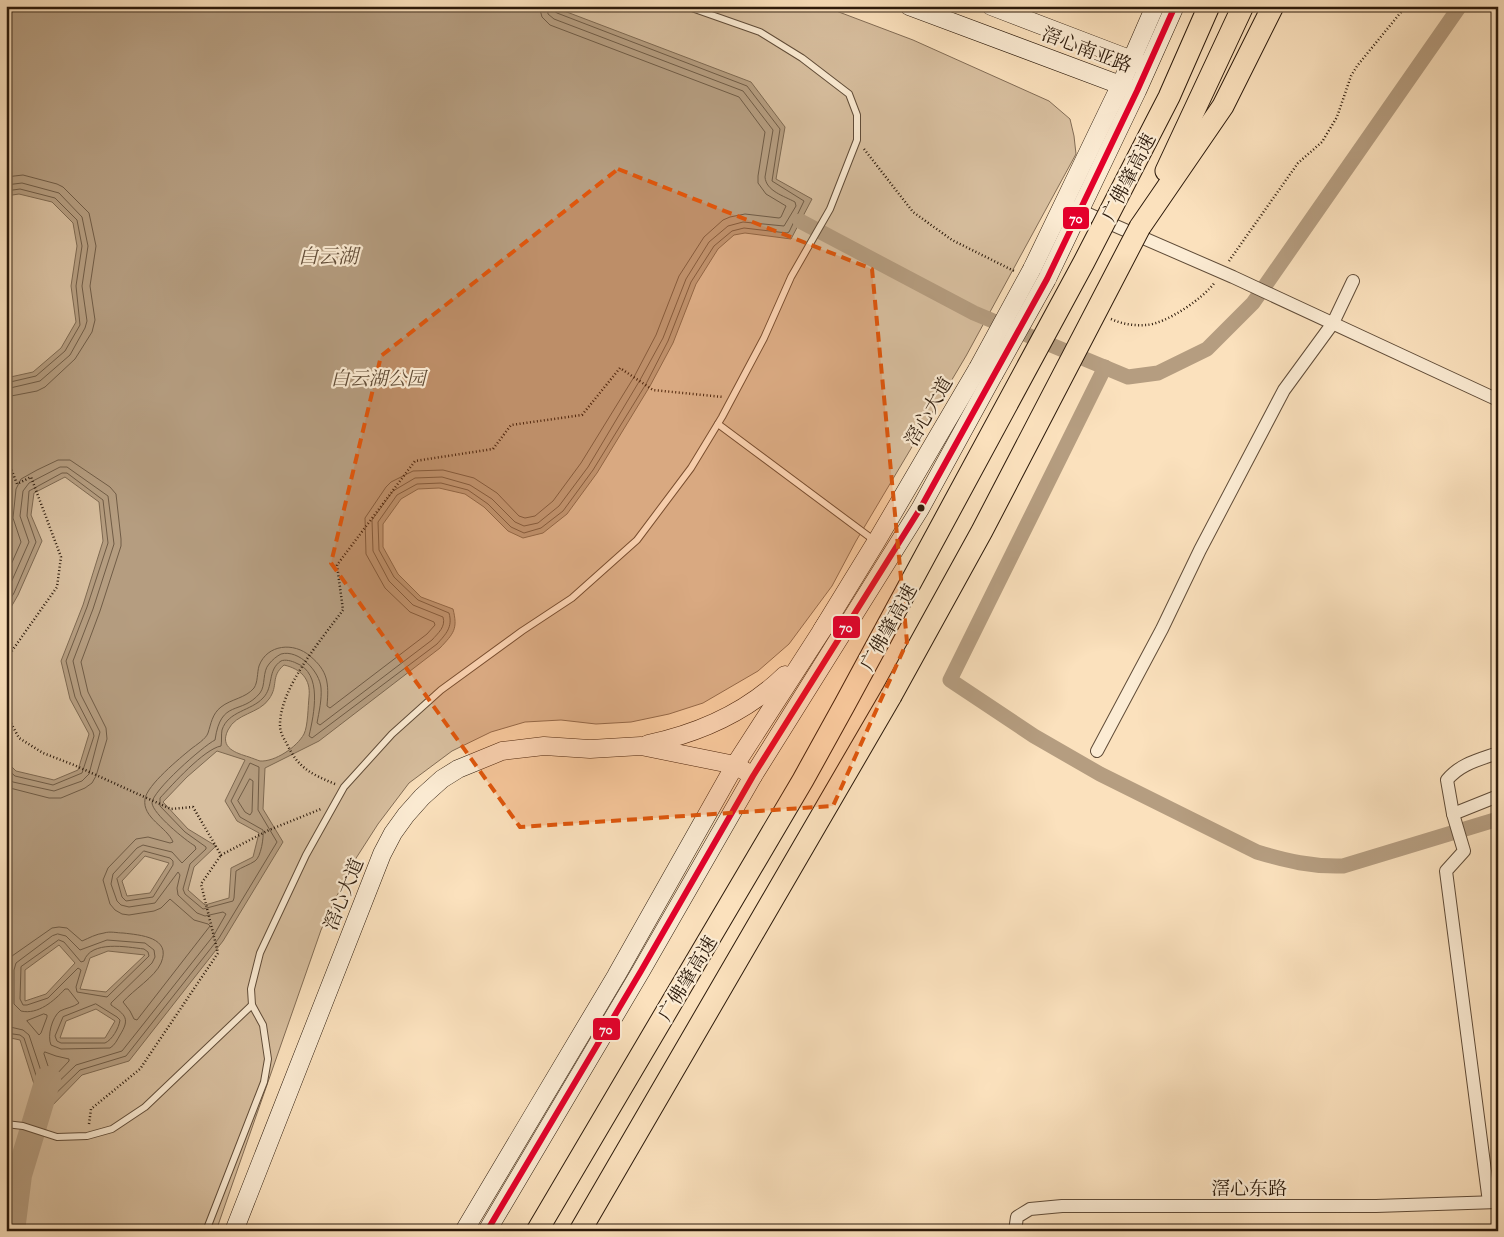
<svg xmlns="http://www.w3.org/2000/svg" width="1504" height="1237" font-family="'IM FELL Double Pica','Noto Serif SC',serif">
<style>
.green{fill:#d8bf9f;stroke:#826c55}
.water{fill:#b59d80;stroke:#7e6951;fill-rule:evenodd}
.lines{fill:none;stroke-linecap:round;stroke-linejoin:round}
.shore{stroke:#705c46;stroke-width:1}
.canal{stroke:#b59d80;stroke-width:15}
.river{stroke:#b59d80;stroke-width:26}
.lane-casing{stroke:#604c38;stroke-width:8}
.street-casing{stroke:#604c38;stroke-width:14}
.secondary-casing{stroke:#2c1a0b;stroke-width:19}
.highway-casing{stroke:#2c1a0b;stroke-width:23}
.path{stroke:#2c1a0b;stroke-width:2.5;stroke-dasharray:1 2.5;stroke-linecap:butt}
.lane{stroke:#fcecd4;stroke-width:6}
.street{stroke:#fcecd4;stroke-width:12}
.secondary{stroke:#fcecd4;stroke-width:18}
.highway{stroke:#fbe1bd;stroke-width:21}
.secondary-bridge-casing{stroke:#2c1a0b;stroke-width:19;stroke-linecap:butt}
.highway-bridge-casing{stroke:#2c1a0b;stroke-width:23;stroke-linecap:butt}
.secondary-bridge{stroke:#fcecd4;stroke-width:18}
.highway-bridge{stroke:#fbe1bd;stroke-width:21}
.bus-1-casing{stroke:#fcecd4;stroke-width:10}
.bus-1{stroke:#e4002b;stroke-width:6}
.marked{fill:#df560c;fill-opacity:0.2;stroke:#df560c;stroke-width:4;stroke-dasharray:10 6;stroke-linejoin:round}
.bus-dot{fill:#2c1a0b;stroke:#fcecd4;stroke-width:2}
.labels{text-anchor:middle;stroke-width:4.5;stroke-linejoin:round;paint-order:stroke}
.street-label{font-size:19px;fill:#2c1a0b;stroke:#fcecd4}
.park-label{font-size:19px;font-style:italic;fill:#604c37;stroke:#fcecd4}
.water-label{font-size:20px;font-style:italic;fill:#634e3a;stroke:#fcecd4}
.line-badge{stroke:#fcecd4;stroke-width:2}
.badge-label{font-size:14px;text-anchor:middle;font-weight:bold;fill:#fff}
</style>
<rect width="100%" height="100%" fill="#fbe1bd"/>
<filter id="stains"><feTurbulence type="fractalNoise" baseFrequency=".004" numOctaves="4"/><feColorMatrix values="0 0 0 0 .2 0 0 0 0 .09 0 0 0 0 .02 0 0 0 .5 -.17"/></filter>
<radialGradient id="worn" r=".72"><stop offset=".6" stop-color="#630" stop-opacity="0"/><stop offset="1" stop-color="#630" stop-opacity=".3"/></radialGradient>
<polygon class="green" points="6,6 823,6 913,40 1049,101 1070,119 1074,136 1076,154 966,356 856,541 832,586 789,644 758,671 703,703 669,714 631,722 596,724 561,720 525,722 491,732 452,751 409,783 378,824 351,866 321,930 216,1231 6,1231"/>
<path class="water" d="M 6,6 L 551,6 L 751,82 L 785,127 L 776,179 L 812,199 L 791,239 L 745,233 L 734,235 L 718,249 L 696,284 L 673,343 L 650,386 L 597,473 L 567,514 L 543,533 L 523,538 L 508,531 L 484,507 L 465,494 L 439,488 L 418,489 L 401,499 L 383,524 L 383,547 L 398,574 L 421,597 L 453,609 C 458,629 454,633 440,648 L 319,741 L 265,768 L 263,809 L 283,842 L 223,941 L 129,1061 L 82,1075 L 47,1111 L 40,1103 L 20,1040 L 6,1037 L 6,761 L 16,771 L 54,780 L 78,770 L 89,734 L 70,699 L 61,661 L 83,605 L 103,541 L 99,502 L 65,477 L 34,493 L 31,515 L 42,541 L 18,595 L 6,616 L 6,378 L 33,372 L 61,348 L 76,322 L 71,286 L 77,246 L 73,223 L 52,202 L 19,194 L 6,196 ZM 284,665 C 301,669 311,679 309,697 C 308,706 308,726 304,734 C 297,747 275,762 260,761 C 257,760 252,758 249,757 C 236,753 219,748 228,730 C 236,713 259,714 269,699 C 279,685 270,677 284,665 ZM 217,751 L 245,760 L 225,801 L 237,821 L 259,833 L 253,857 L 231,868 L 229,898 L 205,905 L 188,890 L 194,867 L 216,846 L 188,829 L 163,802 L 187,777 ZM 145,856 L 169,863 L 150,893 L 127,896 L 122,881 ZM 59,945 L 75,963 L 46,994 L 25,1001 L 25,970 ZM 108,951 L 145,955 L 106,992 L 80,989 L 90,958 ZM 96,1009 L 115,1021 L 105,1038 L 60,1038 L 66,1021 Z"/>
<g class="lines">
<g class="shore">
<polyline points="6,177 23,175 57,184 63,187 89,213 96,246 90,286 95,320 92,332 75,359 45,387 37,391 6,397"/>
<polyline points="6,185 22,183 59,193 82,217 88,246 82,286 87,321 85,328 70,355 40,381 6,389"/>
<polyline points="6,191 20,189 55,198 77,220 82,246 76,286 80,325 65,351 36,376 6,383"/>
<polyline points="6,576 21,542 13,518 16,489 21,479 37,470 58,460 70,460 110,487 116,494 121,539 121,546 100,611 81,662 88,692 106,728 107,739 96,776 92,783 85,788 61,798 49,798 6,787"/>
<polyline points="6,594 29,542 20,516 23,491 29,483 60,467 67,467 108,496 114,544 93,609 73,661 81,695 100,732 89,774 82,781 54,791 13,782 6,777"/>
<polyline points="6,606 14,593 36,542 27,516 29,491 62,473 67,473 103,500 108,543 87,607 66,661 75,697 93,732 94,736 82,773 53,785 15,776 6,768"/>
<polygon points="250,779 253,781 252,812 250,815 245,812 238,801"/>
<polygon points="144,851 170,858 173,861 173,865 153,897 126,901 122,897 117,879"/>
<path d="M 58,934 L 66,936 L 80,950 L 107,940 L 145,943 L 154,950 L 155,957 L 152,963 L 111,1003 L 111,1005 C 126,1015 130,1019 120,1035 C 117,1040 115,1045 110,1048 L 61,1049 L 51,1045 C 47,1036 52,1017 60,1011 C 66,1008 74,1007 79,1003 L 68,989 L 65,989 C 54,1001 38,1015 21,1011 L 14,1004 L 14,970 L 16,963 L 52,936 Z"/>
<path d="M 59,940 L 64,942 L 81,962 L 84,961 C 91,940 127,947 144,949 L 148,952 L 149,956 L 107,997 L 77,992 L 76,987 L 81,970 L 78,968 L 48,998 L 27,1005 L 23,1005 L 20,999 L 21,967 Z"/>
<path d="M 6,975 L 7,965 L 12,956 L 52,928 L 59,927 L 67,928 L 82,941 C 89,938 96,934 104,933 C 110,931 117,933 123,933 C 140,935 172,937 161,963 C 155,977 133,990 123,1002 L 130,1011 L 134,1019 L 137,1020 L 210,926 L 208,924 L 194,920 L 170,899 L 161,908 L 154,911 L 129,915 L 122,914 L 115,910 L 110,904 L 103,880 L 108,868 L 136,839 L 148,837 L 170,843 L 173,842 C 167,827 142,818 145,799 C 147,785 180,758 191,749 C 196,745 206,739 208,733 C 211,724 212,714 221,707 C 231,699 246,698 254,688 C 258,682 257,673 259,666 C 267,644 294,642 310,656 C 328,671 329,683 327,706 L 330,708 L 427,634 L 435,625 L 434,622 L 410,612 L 385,588 L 366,554 L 365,518 L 386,487 L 391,482 L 413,471 L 443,470 L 474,478 L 497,493 L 519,516 L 525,518 L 535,516 L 553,501 L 581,463 L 634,377 L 656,335 L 679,276 L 704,237 L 723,220 L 730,217 L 745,214 L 779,218 L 781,217 L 786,206 L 766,194 L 758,183 L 758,176 L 765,132 L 739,97 L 550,25 L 542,17 L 539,6"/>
<path d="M 96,1004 L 117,1017 L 120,1020 C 119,1028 112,1040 105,1043 L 61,1043 L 57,1041 L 55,1036 L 63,1017 Z"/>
<polygon points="44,1014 47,1015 47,1017 41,1033 39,1035 27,1021"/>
<path d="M 6,1026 L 23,1030 L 29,1035 L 47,1089 L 49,1091 L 76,1065 L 122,1051 L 214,935 L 226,914 L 223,912 L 205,916 L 197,913 L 178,895 L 177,888 L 180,875 L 178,872 L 155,903 L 129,907 L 121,905 L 117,901 L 111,884 L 113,874 L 137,848 L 143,845 L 172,852 L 182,863 L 196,849 L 195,846 C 185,840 153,814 152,803 C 152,791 203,746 215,740 C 221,698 241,716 260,693 C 266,685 262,672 269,664 C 272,660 277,656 281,654 C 299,649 320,672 321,688 C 322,699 319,712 317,723 L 320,725 L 432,640 C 438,633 446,627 443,617 L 413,605 L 389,581 L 373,551 L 372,520 L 393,491 L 415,478 L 442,477 L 470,485 L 492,499 L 515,522 L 524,526 L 538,523 L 559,506 L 588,467 L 640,380 L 663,338 L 686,279 L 709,242 L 728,226 L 743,222 L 784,226 L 796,206 L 795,202 C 784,196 766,191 765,177 L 773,130 L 743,91 L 554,19 L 548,14 L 547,6"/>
<path d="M 6,1033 L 20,1035 L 24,1038 L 44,1100 L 47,1102 L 80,1070 L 126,1056 L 219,938 L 277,842 L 258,810 L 259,767 L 250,763 L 231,801 L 240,817 L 263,830 C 264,837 261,857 255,861 C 249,865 242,867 236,871 L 234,898 L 233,901 L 203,909 L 185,894 L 183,889 L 190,864 L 206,849 L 206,847 L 185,832 L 160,806 L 160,798 C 172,785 204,749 221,746 C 222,741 221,735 222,730 C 228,711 251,711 263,698 C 274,687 267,670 281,661 C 285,659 292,661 296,663 C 323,673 314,714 309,736 L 312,738 L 437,644 C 446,634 453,627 449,613 L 418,600 L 394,577 L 379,550 L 378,522 L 397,495 L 417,484 L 441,483 L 468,490 L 488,504 L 511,527 L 524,533 L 541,528 L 563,511 L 593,470 L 646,384 L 668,341 L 691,282 L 714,246 L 732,231 L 744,228 L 787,233 L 789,232 L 804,201 L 772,181 L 780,129 L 747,86 L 557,13 L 554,11 L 553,6"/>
<polygon points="45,1052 56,1056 69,1059 69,1061 54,1077 51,1075 44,1054"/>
</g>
<g class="canal">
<polyline points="800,221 974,313 1128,377 1158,373 1207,349 1253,303 1460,6"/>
<path d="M 1105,367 L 950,680 L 1034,736 L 1100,774 L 1257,852 C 1287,861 1312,867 1343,866 L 1498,819"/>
</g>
<polyline class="river" points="12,1231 19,1175 48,1079"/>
<g class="lane-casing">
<g id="lane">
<polyline points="718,424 875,541"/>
<polyline points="6,1124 23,1126 57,1137 87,1136 112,1129 145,1107 252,1005"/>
<polyline points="206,1231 264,1082 268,1059 263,1025 252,1005 251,989 260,953 306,855 344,787 392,734 441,690 522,631 572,598 637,540 691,468 722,417 764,338 791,277 830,209 857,140 857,115 849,94 802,58 760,32 686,6"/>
</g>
</g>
<g class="street-casing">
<g id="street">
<polyline points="1072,207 1233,277 1498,400"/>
<polyline points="1097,751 1162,629 1200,550 1284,390 1333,323 1353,281"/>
<polyline points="1453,814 1498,796"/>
<path d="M 1489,1202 L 1446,871 L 1464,851 L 1453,814 L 1447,780 C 1460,764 1478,760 1498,753"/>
<polyline points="1015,1231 1017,1217 1030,1209 1062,1206 1376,1206 1498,1202"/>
</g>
</g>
<g class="secondary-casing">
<g id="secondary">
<polyline points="909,6 1131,89"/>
<polyline points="991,6 1140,63"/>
<polyline points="1032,269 1121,84 1155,6"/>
<polyline points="1047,279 1137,91 1175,6"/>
<polyline points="822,630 876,542 978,368"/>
<path d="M 648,744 C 700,733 747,712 785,675"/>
<polyline points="234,1231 382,854 393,833 406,815 422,797 442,779 458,769 502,751 544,746 590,749 641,746 735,765 753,776"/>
<polyline points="464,1231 616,976 735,765 828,621"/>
<polyline points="487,1231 641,971 753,776 920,509 994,374"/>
</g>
</g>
<g class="highway-casing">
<g id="highway">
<polyline points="1166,171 1243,6"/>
<polyline points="1140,227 1223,106 1273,6"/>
<polyline points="580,1231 891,696"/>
</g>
</g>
<g class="path">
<polyline points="864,149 913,212 952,240 1014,271"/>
<polyline points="1229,261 1298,163 1322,142 1337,117 1351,76 1357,66 1406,6"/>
<path d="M 1111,319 C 1122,324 1134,326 1146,325 C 1166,324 1204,298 1215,282"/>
<polyline points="6,464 9,463 17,484 31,477 61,557 57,587 9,655 6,668"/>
<polyline points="6,714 19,738 43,753 74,765 171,809 193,807 221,855 269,830 321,809"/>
<path d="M 335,784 C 311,774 298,768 287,744 C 284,739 280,732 280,726 C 279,689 321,640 343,610 L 337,565 L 415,461 L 493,449 L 511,425 L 582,415 L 620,368 L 653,390 L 723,397"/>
<polyline points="89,1124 91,1109 140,1069 218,953 201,884 221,855"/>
</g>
<use href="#lane" class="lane"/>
<use href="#street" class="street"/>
<use href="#secondary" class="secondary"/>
<use href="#highway" class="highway"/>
<g class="secondary-bridge-casing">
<g id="secondary-bridge">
<polyline points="978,368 1032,269"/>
<polyline points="994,374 1047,279"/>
</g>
</g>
<g class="highway-bridge-casing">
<g id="highway-bridge">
<polyline points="891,696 982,531 1140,227"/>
<polyline points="537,1231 803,780 845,704 1084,262 1169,97 1209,6"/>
</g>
</g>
<use href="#secondary-bridge" class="secondary-bridge"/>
<use href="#highway-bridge" class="highway-bridge"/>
<g class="bus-1-casing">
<polyline id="bus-1" points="487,1231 641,971 753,776 920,509 1047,279 1137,91 1175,6"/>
</g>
<use href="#bus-1" class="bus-1"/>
</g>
<path class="marked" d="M 618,169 L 872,269 L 907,642 L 833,806 L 520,827 L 331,563 L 381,356 Z"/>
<circle class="bus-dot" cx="921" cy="508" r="4.5"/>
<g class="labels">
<g class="street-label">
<text transform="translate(1087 49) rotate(21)" y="7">滘心南亚路</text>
<text transform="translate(1128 177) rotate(-63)" y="7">广佛肇高速</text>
<text transform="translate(928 411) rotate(-60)" y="7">滘心大道</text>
<text transform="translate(888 627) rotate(-61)" y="7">广佛肇高速</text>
<text transform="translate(343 894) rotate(-68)" y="7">滘心大道</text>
<text transform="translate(687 978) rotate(-59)" y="7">广佛肇高速</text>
<text x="1249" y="1195">滘心东路</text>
</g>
<g class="park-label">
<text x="378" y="385">白云湖公园</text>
</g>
<g class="water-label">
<text x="328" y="263">白云湖</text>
</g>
</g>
<g class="line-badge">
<rect x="1062" y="206" width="28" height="24" rx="5" fill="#e4002b"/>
<rect x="832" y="615" width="29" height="24" rx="5" fill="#e4002b"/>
<rect x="592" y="1017" width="29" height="24" rx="5" fill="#e4002b"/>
</g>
<g class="badge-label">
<text x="1076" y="223">70</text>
<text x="846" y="632">70</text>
<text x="606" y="1034">70</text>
</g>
<rect width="1504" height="1237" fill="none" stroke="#fbe1bd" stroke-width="25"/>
<rect x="8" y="8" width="1489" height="1222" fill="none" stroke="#2c1a0b" stroke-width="2.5"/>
<rect x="12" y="12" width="1479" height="1212" fill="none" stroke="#2c1a0b"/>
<rect width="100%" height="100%" filter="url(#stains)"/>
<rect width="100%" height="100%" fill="url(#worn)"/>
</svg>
